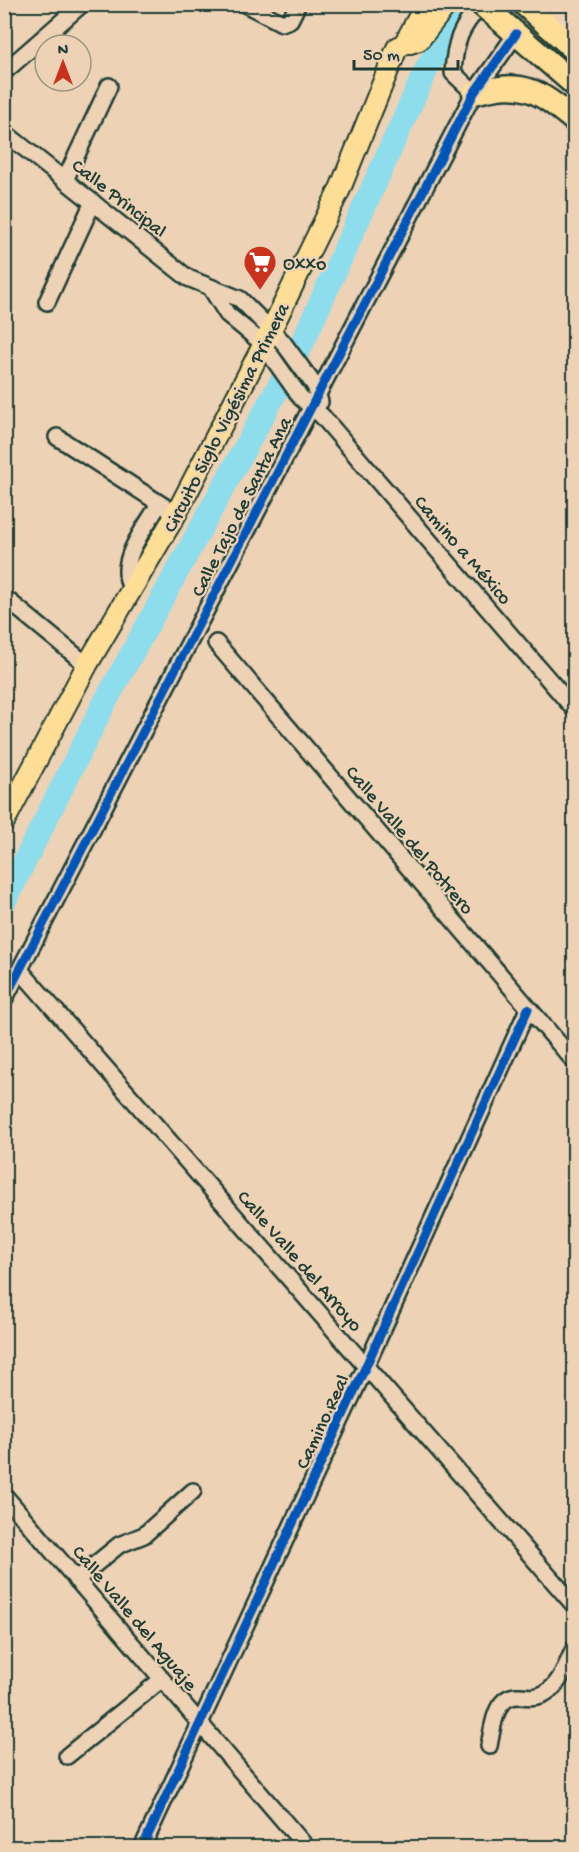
<svg xmlns="http://www.w3.org/2000/svg" width="579" height="1852" font-family="'Gochi Hand',sans-serif">
<style>
.lines{fill:none;stroke-linecap:round;stroke-linejoin:round}
.river{stroke:#8edded;stroke-width:24}
.minor-casing{stroke:#1f3d34;stroke-width:20}
.major-casing{stroke:#1f3d34;stroke-width:24}
.highway-casing{stroke:#1f3d34;stroke-width:27}
.minor{stroke:#eed2b5;stroke-width:15}
.major{stroke:#fedd96;stroke-width:20}
.highway{stroke:#fedd96;stroke-width:22}
.highway-bridge-casing{stroke:#1f3d34;stroke-width:27;stroke-linecap:butt}
.highway-bridge{stroke:#fedd96;stroke-width:22}
.cycleway-casing{stroke:#eed2b5;stroke-width:13}
.cycleway{stroke:#0057b8;stroke-width:9}
.labels{text-anchor:middle;stroke-width:4.5;stroke-linejoin:round;paint-order:stroke}
.street-label{font-size:20px;fill:#1f3d34;stroke:#eed2b5}
.poi-label{font-size:20px;fill:#1f3d34;stroke:#eed2b5;text-anchor:start}
</style>
<rect width="100%" height="100%" fill="#eed2b5"/>
<filter id="ink" filterUnits="userSpaceOnUse"><feTurbulence type="fractalNoise" baseFrequency=".0167" numOctaves="2"/><feDisplacementMap in="SourceGraphic" scale="12" xChannelSelector="R" yChannelSelector="G"/><feConvolveMatrix kernelMatrix="1 2 1 2 8 2 1 2 1" color-interpolation-filters="sRGB"/></filter>
<g filter="url(#ink)">
<g class="lines">
<polyline class="river" points="4,902 103,706 300,348 428,66 471,4"/>
<g class="minor-casing">
<g id="minor">
<polyline points="245,4 282,23 290,20 298,4"/>
<polyline points="555,4 558,13 574,31"/>
<polyline points="4,72 82,4"/>
<path d="M 474,93 L 453,73 C 455,41 460,28 482,4"/>
<polyline points="4,132 188,278 240,299 282,341 315,386 320,402"/>
<polyline points="65,180 109,86"/>
<polyline points="212,290 227,314 262,343 301,398 322,416 574,709"/>
<polyline points="47,302 93,202"/>
<polyline points="57,437 176,514"/>
<path d="M 132,590 C 115,562 145,529 159,504"/>
<polyline points="4,597 87,665"/>
<polyline points="216,643 574,1061"/>
<polyline points="20,970 574,1605"/>
<polyline points="4,1000 474,93 516,34"/>
<polyline points="4,1495 307,1848"/>
<polyline points="76,1580 119,1545 144,1535 193,1491"/>
<path d="M 489,1746 C 493,1728 494,1694 520,1696 C 529,1697 538,1698 547,1692 C 561,1683 567,1663 574,1649"/>
<polyline points="67,1756 161,1680"/>
<polyline points="142,1848 366,1366 528,1009"/>
</g>
</g>
<g class="major-casing">
<g id="major">
<polyline points="410,43 419,40 447,4"/>
<polyline points="4,822 87,665 176,514 272,328 340,189 397,48 404,44 426,4"/>
</g>
</g>
<g class="highway-casing">
<g id="highway">
<polyline points="524,4 574,49"/>
<polyline points="499,19 574,84"/>
<path d="M 474,93 C 524,80 536,89 574,120"/>
</g>
</g>
<use href="#minor" class="minor"/>
<use href="#major" class="major"/>
<use href="#highway" class="highway"/>
<g class="highway-bridge-casing">
<polyline id="highway-bridge" points="481,4 499,19"/>
</g>
<use href="#highway-bridge" class="highway-bridge"/>
<g class="cycleway-casing">
<g id="cycleway">
<polyline points="4,1000 474,93 516,34"/>
<polyline points="142,1848 366,1366 528,1009"/>
</g>
</g>
<use href="#cycleway" class="cycleway"/>
</g>
</g>
<defs>
<g id="supermarket-pin" transform="scale(1.725)"><path d="M0 17L-7.5 6A9.5 9.5 0 1 1 7.5 6Z" fill="#c8321e" stroke="#eed2b5"/><path d="M-6-5.5h2.5l.6 2H6L4.5 2H-2.5L-4.4-4H-6ZM-1.5 3.2a1.3 1.3 0 1 0 .1 0ZM3 3.2a1.3 1.3 0 1 0 .1 0Z" fill="#fff"/></g>
</defs>
<g fill-rule="evenodd">
<use href="#supermarket-pin" x="260" y="262"/>
</g>
<g class="labels">
<g class="street-label">
<text transform="translate(120 197) rotate(38)" y="7">Calle Principal</text>
<text transform="translate(225 417) rotate(-63)" y="7">Circuito Siglo Vigésima Primera</text>
<text transform="translate(240 506) rotate(-63)" y="7">Calle Tajo de Santa Ana</text>
<text transform="translate(464 549) rotate(49)" y="7">Camino a México</text>
<text transform="translate(411 839) rotate(50)" y="7">Calle Valle del Potrero</text>
<text transform="translate(301 1260) rotate(49)" y="7">Calle Valle del Arroyo</text>
<text transform="translate(321 1421) rotate(-65)" y="7">Camino Real</text>
<text transform="translate(136 1617) rotate(50)" y="7">Calle Valle del Aguaje</text>
</g>
<g class="poi-label">
<text x="283" y="269">Oxxo</text>
</g>
</g>
<rect width="579" height="1852" fill="none" stroke="#eed2b5" stroke-width="24"/>
<rect x="12" y="12" width="555" height="1828" fill="none" stroke="#1f3d34" stroke-width="2" filter="url(#ink)"/>
<g transform="translate(63 63)"><circle r="28" fill="#eed2b5" stroke="#9b9681" stroke-width="1.5"/>
<path d="M0-4.5L10 22L0 15L-10 22Z" fill="#c8321e"/>
<text y="-9" font-size="16" font-weight="bold" text-anchor="middle" fill="#1f3d34">N</text>
</g>
<path d="M354 60v9h104v-9" fill="none" stroke="#1f3d34" stroke-width="3"/>
<text x="363" y="60" font-size="18" fill="#1f3d34" stroke="#eed2b5" stroke-width="4.5" paint-order="stroke">50 m</text>
</svg>
